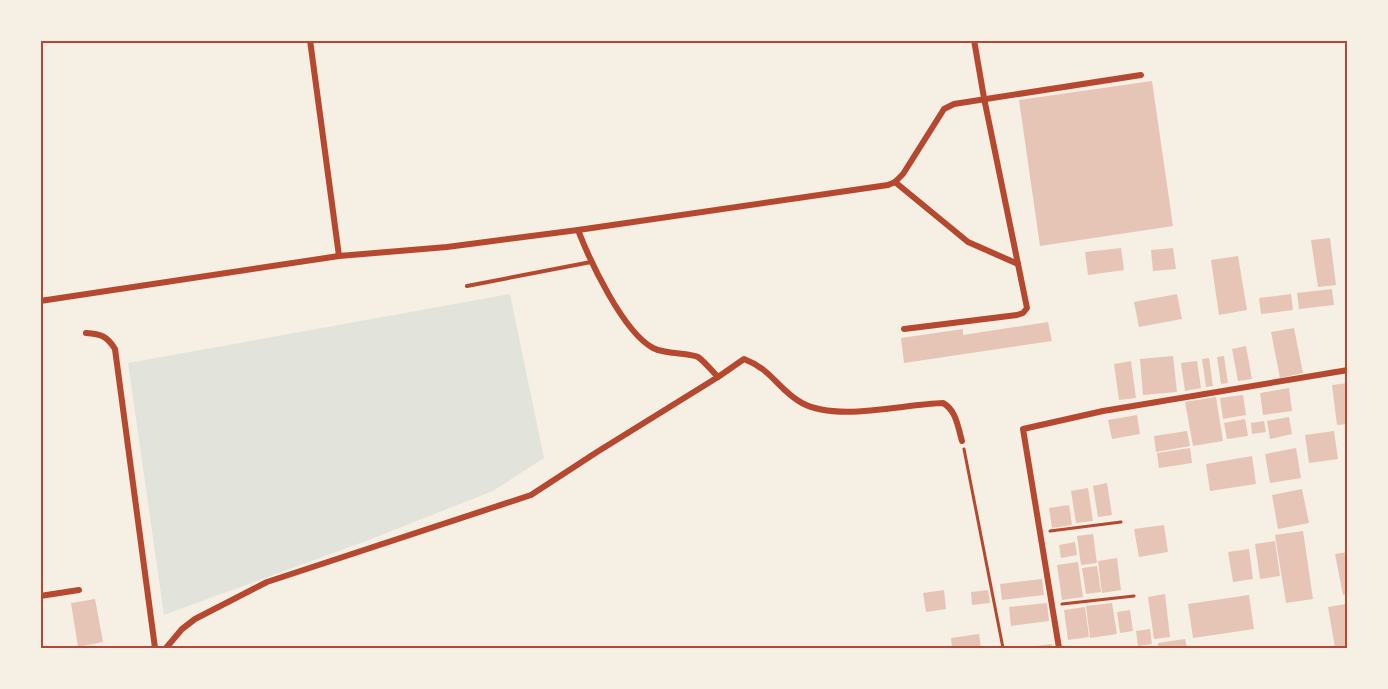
<svg xmlns="http://www.w3.org/2000/svg" width="1388" height="689" font-family="Arial,sans-serif">
<style>
.green{fill:#e2e4dc}
.building{fill:#e6c5b7}
.lines{fill:none;stroke-linecap:round;stroke-linejoin:round}
.path{stroke:#b5482f;stroke-width:3}
.service{stroke:#b5482f;stroke-width:4}
.minor{stroke:#b5482f;stroke-width:6}
.neatline{fill:none;stroke:#b5482f;stroke-width:2}
</style>
<rect width="100%" height="100%" fill="#f6efe4"/>
<polygon class="green" points="510,294 544,458 493,491 366,541 164,615 128,363"/>
<g class="building">
<polygon points="1152,81 1173,226 1040,246 1019,100"/>
<polygon points="1330,238 1336,285 1318,287 1311,240"/>
<polygon points="1121,248 1124,270 1088,275 1085,252"/>
<polygon points="1173,248 1176,269 1153,271 1151,250"/>
<polygon points="1238,256 1247,310 1219,315 1211,260"/>
<polygon points="1332,289 1334,305 1299,309 1297,293"/>
<polygon points="1177,294 1182,319 1139,327 1134,302"/>
<polygon points="1291,294 1293,310 1261,314 1259,298"/>
<polygon points="1048,322 1052,341 904,363 901,338 963,329 963,335"/>
<polygon points="1294,328 1303,373 1280,378 1271,332"/>
<polygon points="1246,346 1252,379 1238,381 1232,349"/>
<polygon points="1173,356 1177,392 1143,395 1140,359"/>
<polygon points="1224,356 1228,383 1221,384 1217,357"/>
<polygon points="1209,358 1213,386 1206,387 1202,359"/>
<polygon points="1131,361 1136,398 1119,400 1114,364"/>
<polygon points="1197,361 1201,388 1185,391 1181,363"/>
<polygon points="1348,383 1348,424 1337,425 1332,385"/>
<polygon points="1289,388 1292,411 1263,415 1260,393"/>
<polygon points="1243,395 1246,415 1223,419 1220,398"/>
<polygon points="1216,397 1223,441 1193,446 1185,402"/>
<polygon points="1137,415 1140,434 1112,439 1108,420"/>
<polygon points="1289,417 1292,434 1270,439 1267,421"/>
<polygon points="1245,419 1248,436 1227,439 1224,423"/>
<polygon points="1264,421 1266,432 1252,434 1251,423"/>
<polygon points="1187,431 1190,446 1156,452 1154,436"/>
<polygon points="1334,431 1338,459 1309,463 1305,435"/>
<polygon points="1190,448 1192,463 1159,468 1157,453"/>
<polygon points="1296,448 1301,478 1270,483 1265,454"/>
<polygon points="1252,456 1256,484 1210,491 1206,464"/>
<polygon points="1107,483 1112,515 1098,517 1093,486"/>
<polygon points="1088,488 1093,521 1076,523 1071,491"/>
<polygon points="1302,489 1309,523 1278,529 1272,495"/>
<polygon points="1069,505 1072,525 1052,528 1049,508"/>
<polygon points="1164,525 1168,552 1139,557 1134,529"/>
<polygon points="1303,531 1313,599 1286,603 1275,535"/>
<polygon points="1093,534 1097,563 1081,565 1077,536"/>
<polygon points="1275,541 1280,576 1260,579 1255,544"/>
<polygon points="1075,542 1077,555 1061,558 1059,545"/>
<polygon points="1249,549 1253,579 1233,582 1228,552"/>
<polygon points="1348,552 1348,594 1343,595 1335,554"/>
<polygon points="1117,558 1121,590 1102,593 1098,561"/>
<polygon points="1078,562 1083,597 1062,600 1057,565"/>
<polygon points="1097,566 1101,592 1086,594 1082,568"/>
<polygon points="1042,579 1044,595 1002,600 1000,584"/>
<polygon points="944,590 946,609 926,612 923,593"/>
<polygon points="988,590 990,603 972,605 971,592"/>
<polygon points="1165,594 1170,637 1154,639 1148,597"/>
<polygon points="1249,595 1254,629 1193,638 1188,604"/>
<polygon points="95,599 103,642 78,647 71,603"/>
<polygon points="1047,603 1049,621 1011,626 1009,607"/>
<polygon points="1112,603 1117,634 1090,638 1086,606"/>
<polygon points="1346,604 1348,648 1335,648 1328,607"/>
<polygon points="1085,607 1089,637 1068,640 1064,610"/>
<polygon points="1130,610 1133,631 1120,633 1117,612"/>
<polygon points="1150,629 1152,644 1138,646 1136,631"/>
<polygon points="979,634 981,648 952,648 951,638"/>
<polygon points="1185,639 1187,648 1158,648 1158,643"/>
<polygon points="1052,644 1052,648 1028,648 1028,647"/>
</g>
<g class="lines">
<g class="path">
<polyline points="964,449 1003,648"/>
<polyline points="1050,531 1121,522"/>
<polyline points="1062,604 1134,596"/>
</g>
<polyline class="service" points="467,286 591,262"/>
<g class="minor">
<polyline points="310,40 339,256"/>
<polyline points="895,182 968,242 1018,264"/>
<path d="M 578,230 C 590,261 623,332 653,348 C 667,355 688,352 698,357 C 705,362 712,371 718,377 L 744,359 C 773,370 778,390 802,403 C 837,422 903,404 943,403 C 956,410 958,427 962,441"/>
<polyline points="40,301 339,256 447,247 578,230 888,185 895,182 903,174 944,109 954,104 1141,75"/>
<polyline points="904,329 1017,315 1023,313 1027,308 984,98 974,40"/>
<path d="M 86,333 C 101,334 107,336 115,349 L 155,648"/>
<polyline points="40,596 79,590"/>
<polyline points="166,648 182,629 195,619 267,582 531,495 597,452 718,377"/>
<polyline points="1059,648 1023,429 1103,411 1348,370"/>
</g>
</g>
<rect width="1388" height="689" fill="none" stroke="#f6efe4" stroke-width="84"/>
<rect x="42" y="42" width="1304" height="605" class="neatline"/>
</svg>
